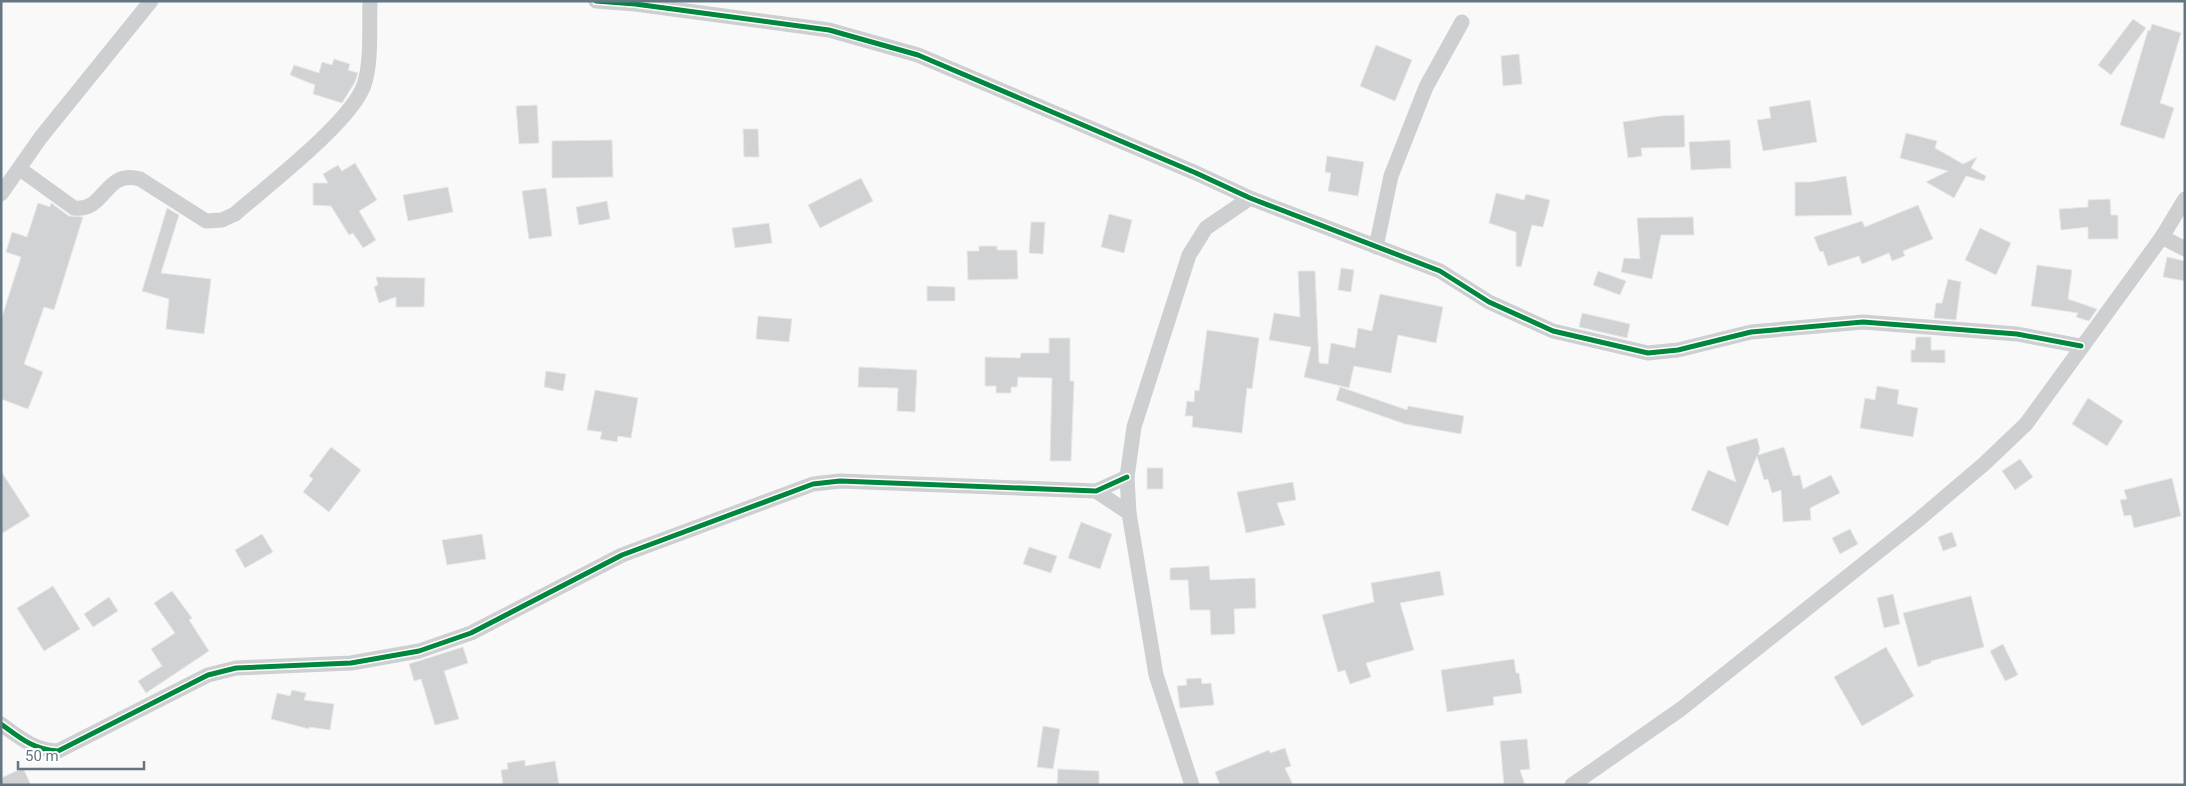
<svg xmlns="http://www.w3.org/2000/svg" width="2186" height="786" font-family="Roboto,sans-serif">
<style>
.building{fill:#d0d2d3;stroke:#e8e8e8}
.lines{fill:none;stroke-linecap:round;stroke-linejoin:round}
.minor{stroke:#cecfd0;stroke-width:15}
.cycleway-casing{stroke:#fff;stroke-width:8}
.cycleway{stroke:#00873e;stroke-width:5}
</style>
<rect width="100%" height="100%" fill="#f9f9f9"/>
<g class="building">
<polygon points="2133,19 2146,28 2111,75 2098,65"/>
<polygon points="2152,24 2181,33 2160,103 2174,108 2164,139 2120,125 2148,30 2150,31"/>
<polygon points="1376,45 1412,60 1395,101 1360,86"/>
<polygon points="1519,54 1522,84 1503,86 1501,56"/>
<polygon points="334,59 350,64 348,70 358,73 355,82 342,103 313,94 315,85 290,75 294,65 319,73 322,62 332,65"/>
<polygon points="1810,100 1817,142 1763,151 1757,120 1771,118 1769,107"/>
<polygon points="537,105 539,143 519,144 516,106"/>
<polygon points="1684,115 1685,147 1641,148 1642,156 1628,158 1623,122 1660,116"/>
<polygon points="743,129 758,129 759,157 744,157"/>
<polygon points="1906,133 1937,141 1935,148 1963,164 1977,157 1971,168 1986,176 1984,181 1966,176 1954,198 1926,182 1948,171 1900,158"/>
<polygon points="612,140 613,177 552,178 552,141"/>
<polygon points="1730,140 1731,168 1691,170 1689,142"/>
<polygon points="1327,156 1364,162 1358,196 1328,191 1331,173 1325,172"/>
<polygon points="355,163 377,200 359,211 376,240 363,248 353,233 349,235 331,206 313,205 313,183 328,183 323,174 338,165 342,171"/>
<polygon points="1846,176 1852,215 1795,216 1795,182 1811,182"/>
<polygon points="861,178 873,201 820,228 808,205"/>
<polygon points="448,187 453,212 408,221 403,195"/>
<polygon points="546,188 552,236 529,239 522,191"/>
<polygon points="1496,193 1524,200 1526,194 1550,200 1543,227 1532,225 1521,267 1516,266 1516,232 1489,223"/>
<polygon points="2110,199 2111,215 2118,215 2118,239 2088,239 2088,227 2061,230 2059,209 2088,207 2088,200"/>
<polygon points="607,201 610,219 579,225 576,207"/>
<polygon points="38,203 50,207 51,203 69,216 83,217 54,310 44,307 24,364 43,372 28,409 1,399 1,320 21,257 6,252 12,232 27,237"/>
<polygon points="1918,205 1933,239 1903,251 1905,256 1892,261 1889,253 1862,264 1859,256 1828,266 1823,251 1820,252 1814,237 1862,221 1865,227"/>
<polygon points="167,208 179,215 161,273 211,279 204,334 166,329 169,299 142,291"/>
<polygon points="1109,214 1132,220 1124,253 1101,247"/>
<polygon points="1693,217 1694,235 1661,235 1652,279 1621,272 1624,258 1640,259 1637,218"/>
<polygon points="1031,222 1045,222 1043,254 1029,253"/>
<polygon points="769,223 772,243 735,248 732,228"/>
<polygon points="1980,228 2011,243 1996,275 1965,260"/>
<polygon points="979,246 997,246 997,250 1017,250 1018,279 968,280 967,251 979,251"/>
<polygon points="2167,257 2185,261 2185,281 2163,277"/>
<polygon points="2037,265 2072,270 2068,299 2097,309 2089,321 2076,317 2078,313 2031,306"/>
<polygon points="1341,268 1354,270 1351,292 1338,290"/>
<polygon points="1298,271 1315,271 1319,363 1328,364 1331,343 1355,348 1358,328 1372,331 1380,294 1443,307 1436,343 1398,335 1391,373 1354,366 1349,388 1304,377 1311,347 1269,340 1274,313 1300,317"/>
<polygon points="1598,271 1626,281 1620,295 1593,285"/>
<polygon points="376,277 425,278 424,307 396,307 396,297 379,303 374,287 378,285"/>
<polygon points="1948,279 1961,282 1956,320 1934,318 1936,303 1942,303"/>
<polygon points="927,286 955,287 955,301 927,301"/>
<polygon points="1582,313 1630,324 1627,338 1579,327"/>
<polygon points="758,316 792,319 789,342 756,339"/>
<polygon points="1207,330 1259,338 1252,389 1247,388 1242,433 1192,427 1193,416 1185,416 1187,401 1194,402 1195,390 1199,391"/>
<polygon points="1916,337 1931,337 1931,350 1945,350 1945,363 1911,362 1911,350 1915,350"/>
<polygon points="1049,338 1070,338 1070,381 1074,381 1071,461 1050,461 1052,378 1018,377 1017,387 1011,387 1011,393 996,393 996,386 985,386 985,357 1020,358 1021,353 1049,353"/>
<polygon points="859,367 917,370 915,412 897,411 898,388 858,387"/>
<polygon points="546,371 566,374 563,391 544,387"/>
<polygon points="1877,386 1899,390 1897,404 1918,408 1913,437 1860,428 1865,398 1875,400"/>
<polygon points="1340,387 1407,410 1408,406 1464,416 1461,434 1405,424 1336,400"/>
<polygon points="595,390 638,398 631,438 618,436 617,442 600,439 602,432 587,430"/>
<polygon points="2088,398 2123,421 2107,446 2072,424"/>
<polygon points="1757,438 1760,449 1758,455 1784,447 1793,476 1800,475 1803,489 1831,475 1840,493 1810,508 1811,520 1783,522 1781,490 1772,493 1768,479 1764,480 1757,456 1728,526 1691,510 1708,470 1736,482 1726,447"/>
<polygon points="331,447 361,470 329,512 303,492 313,479 309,476"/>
<polygon points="2020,459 2033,477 2015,490 2002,471"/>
<rect x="1147" y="468" width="16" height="21"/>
<polygon points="1,471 30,516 1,534"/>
<polygon points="2172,478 2181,516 2134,528 2131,515 2124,516 2120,500 2127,499 2124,490"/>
<polygon points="1293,482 1296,500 1277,503 1285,525 1246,533 1237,492"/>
<polygon points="1081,522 1112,534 1100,569 1068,558"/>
<polygon points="1850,529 1858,544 1840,554 1832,538"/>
<polygon points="1952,532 1957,546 1943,551 1938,537"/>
<polygon points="262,534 273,552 245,568 235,550"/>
<polygon points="482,534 486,559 447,565 442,540"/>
<polygon points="1029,547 1057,556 1051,573 1023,564"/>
<polygon points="1209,566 1210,580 1255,578 1256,608 1234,609 1235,634 1211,635 1210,610 1190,610 1188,580 1170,580 1170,568"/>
<polygon points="1440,571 1444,595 1400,603 1414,650 1366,663 1371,677 1350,684 1345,670 1338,672 1322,615 1374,602 1371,583"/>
<polygon points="53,586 80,629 44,651 17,608"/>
<polygon points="172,591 192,618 189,620 209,651 146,693 138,681 162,666 151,649 175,633 154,603"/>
<polygon points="1893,594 1900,624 1884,628 1877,598"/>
<polygon points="1971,596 1984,647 1931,661 1931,663 1918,667 1903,613"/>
<polygon points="109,597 118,611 93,627 84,614"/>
<polygon points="2003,644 2018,675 2005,681 1990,651"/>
<polygon points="463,647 468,663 444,671 459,719 435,725 421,679 414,681 409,664"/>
<polygon points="1886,647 1914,696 1862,726 1834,677"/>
<polygon points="1514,659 1516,673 1519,673 1522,693 1493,697 1494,705 1447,712 1441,670"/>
<polygon points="1201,678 1202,684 1211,683 1214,705 1180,708 1177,686 1187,685 1186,679"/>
<polygon points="292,690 306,693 304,700 334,704 330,730 309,727 309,729 271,719 277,693 290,696"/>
<polygon points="1043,726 1060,729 1053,769 1037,767"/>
<polygon points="1527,739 1530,769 1520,770 1525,785 1504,785 1500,741"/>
<polygon points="1285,748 1291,766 1285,768 1293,785 1220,785 1215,772 1269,750 1270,753"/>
<polygon points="525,760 525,766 555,761 559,785 503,785 501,770 508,769 507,763"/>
<polygon points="23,768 31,785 1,785 1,778"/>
<polygon points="1058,769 1099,771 1099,785 1057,785"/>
</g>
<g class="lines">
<g class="minor">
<polyline points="596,1 635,4 829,30 918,55 1196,173 1250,198 1440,271 1489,302 1553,331 1648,353 1678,350 1751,332 1863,322 2017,334 2081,346"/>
<path d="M 20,169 L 74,208 C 106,212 104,169 140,179 L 206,221 L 222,220 L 235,214 C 267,186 351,122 364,85 C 372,62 369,26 370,1"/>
<polyline points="1,194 41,137 151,1"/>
<polyline points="2162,237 2185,249"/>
<polyline points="1376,247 1391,176 1426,87 1462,22"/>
<polyline points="1096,491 1129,513"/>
<path d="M 1,724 C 20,738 34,750 58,751 L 208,675 L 236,668 L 351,663 L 419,651 L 471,633 L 622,555 L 813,484 L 840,481 L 1096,491 L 1127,477"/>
<polyline points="1192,785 1156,675 1129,513 1127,477 1134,427 1189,255 1206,228 1250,198"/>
<polyline points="1572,785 1681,709 1917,521 1984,464 2026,424 2162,237 2185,199"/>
</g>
<g class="cycleway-casing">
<g id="cycleway">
<polyline points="596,1 635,4 829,30 918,55 1196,173 1250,198 1440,271 1489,302 1553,331 1648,353 1678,350 1751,332 1863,322 2017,334 2081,346"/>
<path d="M 1,724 C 20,738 34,750 58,751 L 208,675 L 236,668 L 351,663 L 419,651 L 471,633 L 622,555 L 813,484 L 840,481 L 1096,491 L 1127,477"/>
</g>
</g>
<use href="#cycleway" class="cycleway"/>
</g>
<rect width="2186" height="786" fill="none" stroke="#657683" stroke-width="5"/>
<path d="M18 761v8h126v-8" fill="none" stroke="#657683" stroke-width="2.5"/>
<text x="25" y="761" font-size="15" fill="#657683" stroke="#ffffff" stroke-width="4" paint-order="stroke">50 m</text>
</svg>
